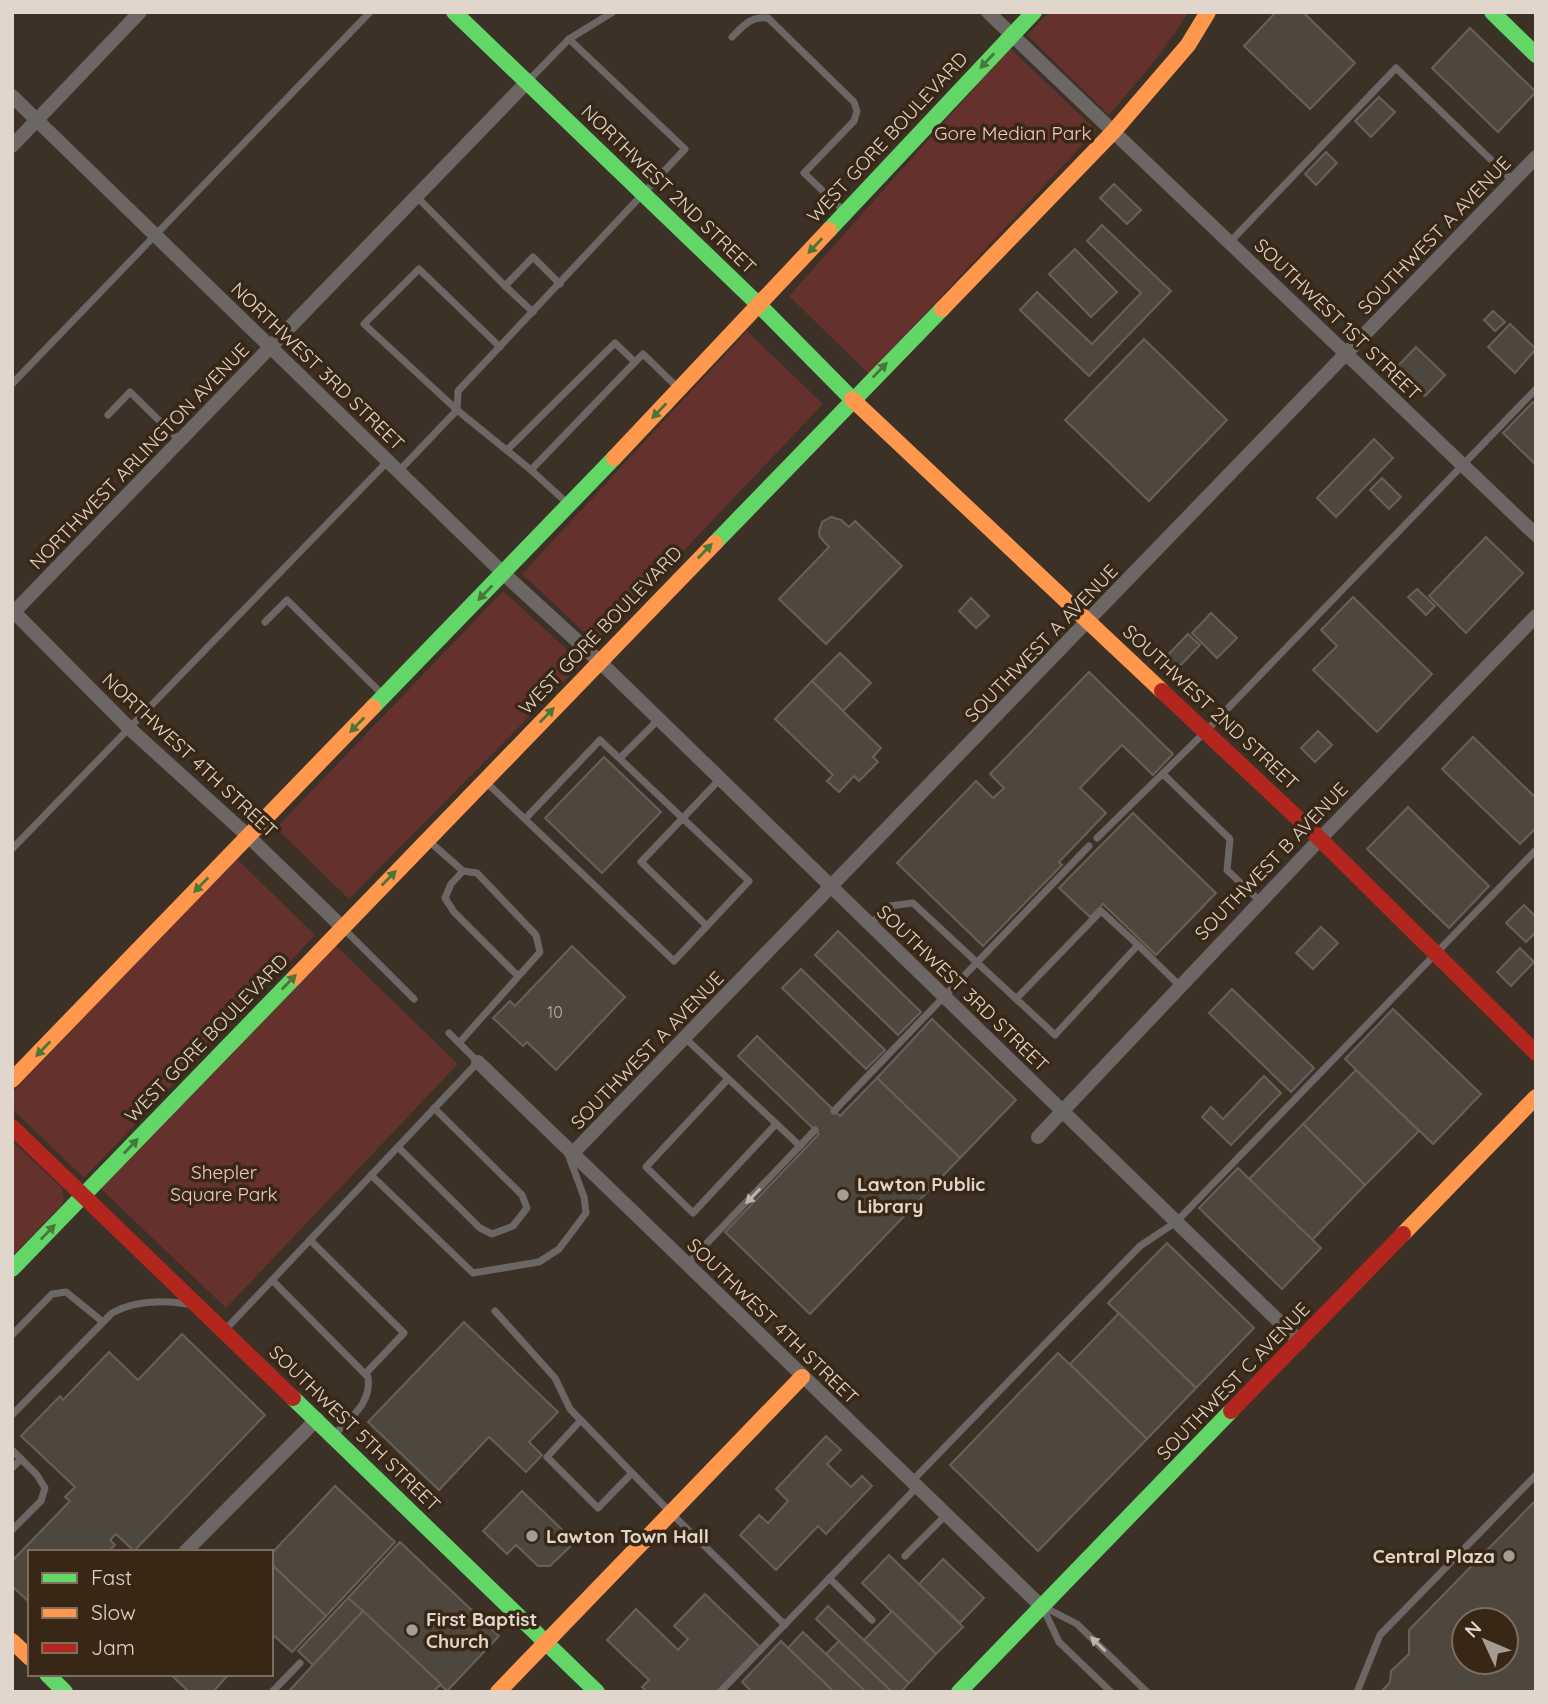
<svg xmlns="http://www.w3.org/2000/svg" width="1548" height="1704" font-family="Quicksand,sans-serif">
<style>
.green{fill:#64312d}
.building{fill:#4d473d;stroke:#686158;stroke-width:2;fill-rule:evenodd}
.lines{fill:none;stroke-linecap:round;stroke-linejoin:round}
.lane{stroke:#6c6765;stroke-width:7}
.street{stroke:#6c6765;stroke-width:14}
.fast{stroke:#63d668;stroke-width:16}
.slow{stroke:#ff974d;stroke-width:16}
.jam{stroke:#b3261e;stroke-width:16}
.oneway{fill:#4b763a}
.oneway2{fill:#beb5ac}
.poi-dot{fill:#a79c92;stroke:#382715;stroke-width:2.5}
.labels{text-anchor:middle;stroke-width:7;stroke-linejoin:round;paint-order:stroke}
.number-label{font-size:16px;fill:#bcb2a8}
.park-label{font-size:19px;fill:#f4c9c5;stroke:#382715}
.street-label{font-size:19px;fill:#e1d6cb;stroke:#382715}
.poi-label{font-size:19px;font-weight:bold;fill:#e1d6cb;stroke:#382715;text-anchor:start}
</style>
<rect width="100%" height="100%" fill="#3b3127"/>
<g class="green">
<path d="M 1049,12 L 1188,12 C 1166,50 1137,82 1109,115 L 1027,35 Z"/>
<polygon points="1010,48 1096,130 869,374 789,296"/>
<polygon points="747,331 823,404 596,643 522,574"/>
<polygon points="503,591 582,663 349,899 276,828"/>
<polygon points="236,858 315,935 84,1178 12,1109 12,1093"/>
<polygon points="333,943 458,1064 226,1308 99,1187"/>
<polygon points="12,1141 62,1188 64,1199 61,1206 12,1256"/>
</g>
<g class="building">
<polygon points="1276,12 1303,12 1355,63 1310,109 1244,46"/>
<polygon points="1470,28 1536,92 1498,132 1432,68"/>
<polygon points="1379,97 1395,112 1371,137 1355,121"/>
<polygon points="1326,152 1337,163 1316,185 1305,174"/>
<polygon points="1114,184 1141,210 1127,224 1100,198"/>
<polygon points="1102,225 1171,291 1089,376 1020,310 1037,292 1092,344 1141,293 1087,241"/>
<polygon points="1075,249 1117,292 1091,317 1049,274"/>
<polygon points="1493,311 1505,322 1495,331 1484,320"/>
<polygon points="1510,324 1536,349 1515,373 1488,347"/>
<polygon points="1144,339 1227,420 1149,501 1065,420"/>
<polygon points="1416,347 1445,375 1425,396 1396,368"/>
<polygon points="1533,402 1536,404 1536,465 1503,433"/>
<polygon points="1374,439 1393,458 1336,517 1317,498"/>
<polygon points="1382,478 1401,497 1389,509 1370,490"/>
<polygon points="831,517 841,520 849,527 855,521 902,566 826,644 779,599 829,547 820,537 819,532 822,522"/>
<polygon points="1486,537 1523,573 1466,633 1429,596"/>
<polygon points="1417,589 1435,606 1426,615 1408,597"/>
<polygon points="1353,597 1432,674 1377,732 1313,670 1337,646 1321,630"/>
<polygon points="971,598 989,616 976,628 959,611"/>
<polygon points="1211,613 1237,638 1217,658 1192,633"/>
<polygon points="1188,634 1200,645 1173,673 1161,662"/>
<polygon points="840,653 871,683 843,711 812,681"/>
<polygon points="1089,672 1173,754 1153,775 1122,745 1080,788 1106,813 1059,862 1062,865 983,946 897,863 976,781 993,798 1004,788 990,774"/>
<polygon points="812,681 881,748 873,757 878,762 859,781 854,776 839,792 827,781 833,775 775,719"/>
<polygon points="1318,731 1332,745 1315,762 1301,748"/>
<polygon points="1473,737 1536,798 1536,828 1520,844 1442,769"/>
<polygon points="604,757 661,812 602,873 545,818"/>
<polygon points="1408,807 1489,886 1449,928 1367,849"/>
<polygon points="1133,813 1216,893 1156,955 1103,904 1090,917 1059,888"/>
<polygon points="1524,905 1536,917 1536,932 1526,942 1506,923"/>
<polygon points="1321,927 1338,943 1313,969 1296,953"/>
<polygon points="838,931 921,1012 898,1035 815,955"/>
<polygon points="572,946 625,997 556,1070 527,1042 523,1046 493,1018 510,1001 515,1006"/>
<polygon points="1520,948 1534,962 1511,986 1497,972"/>
<polygon points="801,969 885,1050 866,1069 782,988"/>
<polygon points="1232,989 1314,1068 1291,1092 1209,1013"/>
<polygon points="1393,1009 1481,1094 1433,1144 1345,1059"/>
<polygon points="932,1019 1016,1100 960,1158 877,1078"/>
<polygon points="757,1036 840,1116 877,1078 960,1158 810,1314 725,1232 819,1134 738,1056"/>
<polygon points="1356,1070 1419,1131 1365,1185 1303,1124"/>
<polygon points="1264,1076 1281,1093 1231,1145 1202,1117 1211,1107 1223,1119"/>
<polygon points="1303,1124 1365,1185 1312,1240 1249,1179"/>
<polygon points="1238,1168 1321,1248 1282,1289 1199,1208"/>
<polygon points="1167,1243 1254,1328 1196,1388 1108,1303"/>
<polygon points="1119,1313 1196,1388 1147,1439 1070,1364"/>
<polygon points="464,1322 558,1412 529,1442 542,1455 526,1472 489,1437 439,1490 368,1422"/>
<polygon points="182,1334 265,1415 134,1551 116,1534 110,1540 115,1545 108,1552 30,1552 30,1603 12,1586 12,1561 70,1501 65,1497 75,1487 21,1436 60,1396 63,1400 109,1352 138,1380"/>
<polygon points="1058,1353 1147,1439 1038,1551 950,1465"/>
<polygon points="826,1436 841,1450 827,1464 851,1487 862,1476 872,1486 826,1534 818,1526 776,1570 740,1535 759,1515 768,1523 788,1501 776,1489"/>
<polygon points="335,1486 395,1542 326,1616 271,1564 271,1554"/>
<polygon points="522,1491 575,1542 550,1566 538,1566 516,1545 507,1554 483,1531"/>
<path d="M 1536,1500 L 1536,1692 L 1381,1692 L 1390,1682 L 1391,1671 L 1409,1654 L 1409,1630 ZM 1464,1620 L 1506,1620 L 1506,1662 L 1464,1662 Z"/>
<polygon points="400,1542 499,1636 447,1691 348,1598"/>
<polygon points="889,1555 963,1627 936,1654 862,1583"/>
<polygon points="943,1559 984,1598 960,1623 919,1584"/>
<polygon points="271,1564 326,1616 292,1652 271,1633"/>
<polygon points="705,1594 760,1647 717,1692 647,1692 642,1687 649,1680 607,1640 636,1609 678,1650 688,1639 674,1626"/>
<polygon points="348,1598 363,1611 313,1665 298,1651"/>
<polygon points="828,1606 909,1683 901,1692 892,1692 816,1619"/>
<polygon points="363,1611 441,1684 433,1692 288,1692"/>
<polygon points="892,1611 936,1654 909,1683 864,1640"/>
<polygon points="803,1632 826,1654 866,1692 834,1692 788,1648"/>
<polygon points="781,1641 788,1648 834,1692 752,1692 742,1682"/>
<polygon points="839,1641 892,1692 866,1692 826,1654"/>
<polygon points="170,1674 229,1674 213,1692 189,1692"/>
</g>
<g class="lines">
<g class="lane">
<path d="M 732,37 C 744,25 751,16 768,18 L 854,102 L 857,111 L 854,121 L 804,173 L 843,210"/>
<polyline points="530,79 569,39 613,12"/>
<polyline points="417,197 505,286 533,257 560,284"/>
<polyline points="1230,242 1396,68 1513,181"/>
<polyline points="505,286 533,312"/>
<polyline points="500,347 419,269 364,324 457,410 531,470 566,502"/>
<polyline points="635,362 643,354 677,387"/>
<polyline points="12,384 370,12"/>
<polyline points="108,415 130,392 180,441"/>
<polyline points="507,450 615,343 635,362 531,470"/>
<polyline points="399,471 457,410 458,391 685,149 569,39"/>
<polyline points="265,622 287,600 381,693"/>
<polyline points="620,758 659,719"/>
<polyline points="1163,774 1230,839 1227,870 1261,902"/>
<polyline points="487,783 674,961 749,881 600,740 525,819"/>
<polyline points="1097,838 1207,730 1536,389"/>
<polyline points="430,842 463,871"/>
<polyline points="12,849 388,461"/>
<polyline points="870,924 890,906 913,903 1055,1035 1138,945 1180,986"/>
<polyline points="707,926 641,862 720,779"/>
<polyline points="345,930 414,999"/>
<polyline points="1016,999 1101,911 1138,945"/>
<polyline points="685,1038 800,1146"/>
<polyline points="459,1043 540,952 536,935 477,873 463,871 451,884 445,898 454,912 518,976"/>
<polyline points="728,1079 646,1167 693,1213 776,1124"/>
<polyline points="834,1111 1089,846"/>
<polyline points="398,1147 480,1228 492,1234 513,1226 527,1208 522,1195 434,1108"/>
<polyline points="371,1175 473,1273 539,1262 559,1249 586,1213 584,1197 568,1154"/>
<polyline points="310,1240 404,1333 365,1374"/>
<polyline points="687,1264 815,1130"/>
<path d="M 272,1280 L 368,1377 C 372,1403 351,1417 334,1435"/>
<polyline points="495,1311 555,1378 570,1409 670,1512 785,1625"/>
<polyline points="225,1330 478,1062 449,1033"/>
<polyline points="12,1335 52,1294 66,1292 103,1322"/>
<path d="M 12,1415 L 112,1313 C 134,1301 161,1300 187,1304"/>
<polyline points="581,1420 547,1457 598,1508 632,1473"/>
<polyline points="12,1450 37,1475 45,1488 41,1501 12,1530"/>
<polyline points="12,1468 21,1459"/>
<polyline points="912,1481 1140,1246 1176,1222 1536,850"/>
<polyline points="905,1556 946,1515"/>
<polyline points="829,1578 872,1620"/>
<polyline points="1046,1608 1077,1624 1147,1692"/>
<polyline points="1044,1610 1059,1642 1111,1692"/>
<polyline points="272,1692 300,1663"/>
<polyline points="720,1692 917,1487"/>
<polyline points="1357,1692 1380,1635 1536,1475"/>
</g>
<g class="street">
<polyline points="988,12 1536,535"/>
<polyline points="12,96 504,574 599,661 1300,1342"/>
<polyline points="12,146 140,12"/>
<polyline points="12,610 129,728 248,836 342,927"/>
<polyline points="12,614 527,82"/>
<polyline points="478,1062 1042,1607"/>
<polyline points="1038,1137 1320,839 1536,616"/>
<polyline points="572,1154 1536,157"/>
<polyline points="185,1552 317,1419"/>
</g>
<g class="fast">
<polyline points="454,12 760,306 852,399"/>
<polyline points="1492,12 1536,55"/>
<polyline points="829,230 1034,12"/>
<polyline points="715,543 942,309"/>
<polyline points="373,707 614,458"/>
<polyline points="12,1269 295,977"/>
<polyline points="293,1398 597,1692"/>
<polyline points="47,1674 65,1692"/>
<polyline points="959,1692 1231,1411"/>
</g>
<g class="slow">
<polyline points="942,309 1113,132 1188,45 1208,12"/>
<polyline points="852,399 1162,691"/>
<polyline points="614,458 829,230"/>
<polyline points="295,977 715,543"/>
<polyline points="12,1080 373,707"/>
<polyline points="1403,1234 1536,1097"/>
<polyline points="12,1641 30,1658"/>
<polyline points="498,1692 802,1377"/>
</g>
<g class="jam">
<polyline points="1162,691 1320,839 1536,1053"/>
<polyline points="12,1127 293,1398"/>
<polyline points="1231,1411 1403,1234"/>
</g>
</g>
<defs><path id="oneway-solid" d="M-6-.8H1V-3.2L6.5 0L1 3.2V.8H-6Z" transform="scale(1.75)"/></defs>
<g class="oneway">
<use href="#oneway-solid" transform="translate(987 61) rotate(133)"/>
<use href="#oneway-solid" transform="translate(815 246) rotate(133)"/>
<use href="#oneway-solid" transform="translate(880 370) rotate(-46)"/>
<use href="#oneway-solid" transform="translate(659 411) rotate(134)"/>
<use href="#oneway-solid" transform="translate(705 551) rotate(-46)"/>
<use href="#oneway-solid" transform="translate(485 593) rotate(134)"/>
<use href="#oneway-solid" transform="translate(547 715) rotate(-46)"/>
<use href="#oneway-solid" transform="translate(357 725) rotate(134)"/>
<use href="#oneway-solid" transform="translate(389 878) rotate(-46)"/>
<use href="#oneway-solid" transform="translate(201 885) rotate(134)"/>
<use href="#oneway-solid" transform="translate(289 982) rotate(-46)"/>
<use href="#oneway-solid" transform="translate(43 1049) rotate(134)"/>
<use href="#oneway-solid" transform="translate(131 1146) rotate(-46)"/>
<use href="#oneway-solid" transform="translate(48 1232) rotate(-46)"/>
</g>
<g class="oneway2">
<use href="#oneway-solid" transform="translate(753 1196) rotate(134)"/>
<use href="#oneway-solid" transform="translate(1098 1644) rotate(-136)"/>
</g>
<g class="poi-dot">
<circle cx="843" cy="1195" r="7"/>
<circle cx="532" cy="1536" r="7"/>
<circle cx="1509" cy="1556" r="7"/>
<circle cx="412" cy="1630" r="7"/>
</g>
<g class="labels">
<g class="number-label">
<text x="555" y="1018">10</text>
</g>
<g class="park-label">
<text x="1013" y="140">Gore Median Park</text>
<text x="224" y="1179">Shepler<tspan x="224" dy="22">Square Park</tspan></text>
</g>
<g class="street-label">
<text transform="translate(887 137) rotate(-47)" y="7">WEST GORE BOULEVARD</text>
<text transform="translate(669 189) rotate(44)" y="7">NORTHWEST 2ND STREET</text>
<text transform="translate(1434 235) rotate(-46)" y="7">SOUTHWEST A AVENUE</text>
<text transform="translate(1338 319) rotate(44)" y="7">SOUTHWEST 1ST STREET</text>
<text transform="translate(318 366) rotate(44)" y="7">NORTHWEST 3RD STREET</text>
<text transform="translate(139 456) rotate(-46)" y="7">NORTHWEST ARLINGTON AVENUE</text>
<text transform="translate(600 630) rotate(-46)" y="7">WEST GORE BOULEVARD</text>
<text transform="translate(1041 643) rotate(-46)" y="7">SOUTHWEST A AVENUE</text>
<text transform="translate(1211 707) rotate(43)" y="7">SOUTHWEST 2ND STREET</text>
<text transform="translate(190 755) rotate(43)" y="7">NORTHWEST 4TH STREET</text>
<text transform="translate(1271 861) rotate(-46)" y="7">SOUTHWEST B AVENUE</text>
<text transform="translate(963 988) rotate(44)" y="7">SOUTHWEST 3RD STREET</text>
<text transform="translate(206 1038) rotate(-46)" y="7">WEST GORE BOULEVARD</text>
<text transform="translate(647 1050) rotate(-46)" y="7">SOUTHWEST A AVENUE</text>
<text transform="translate(773 1321) rotate(44)" y="7">SOUTHWEST 4TH STREET</text>
<text transform="translate(1233 1381) rotate(-46)" y="7">SOUTHWEST C AVENUE</text>
<text transform="translate(355 1428) rotate(44)" y="7">SOUTHWEST 5TH STREET</text>
</g>
<g class="poi-label">
<text x="857" y="1191">Lawton Public<tspan x="857" dy="22">Library</tspan></text>
<text x="546" y="1543">Lawton Town Hall</text>
<text x="1495" y="1563" text-anchor="end">Central Plaza</text>
<text x="426" y="1626">First Baptist<tspan x="426" dy="22">Church</tspan></text>
</g>
</g>
<rect width="1548" height="1704" fill="none" stroke="#e1d6cb" stroke-width="28"/>
<rect x="28" y="1550" width="245" height="126" fill="#382715" stroke="#7c6d5e" stroke-width="2"/>
<rect x="42" y="1573" width="35" height="10" fill="#63d668" stroke="#7c6d5e" stroke-width="2"/>
<text x="91" y="1585" font-size="21" fill="#e1d6cb">Fast</text>
<rect x="42" y="1608" width="35" height="10" fill="#ff974d" stroke="#7c6d5e" stroke-width="2"/>
<text x="91" y="1620" font-size="21" fill="#e1d6cb">Slow</text>
<rect x="42" y="1643" width="35" height="10" fill="#b3261e" stroke="#7c6d5e" stroke-width="2"/>
<text x="91" y="1655" font-size="21" fill="#e1d6cb">Jam</text>
<g transform="translate(1485 1641) rotate(314)"><circle r="33" fill="#382715" stroke="#7c6d5e" stroke-width="2"/>
<path d="M0-5L12 26L0 18L-12 26Z" fill="#a79c92"/>
<text y="-10" font-size="19" font-weight="bold" text-anchor="middle" fill="#e1d6cb">N</text>
</g>
</svg>
